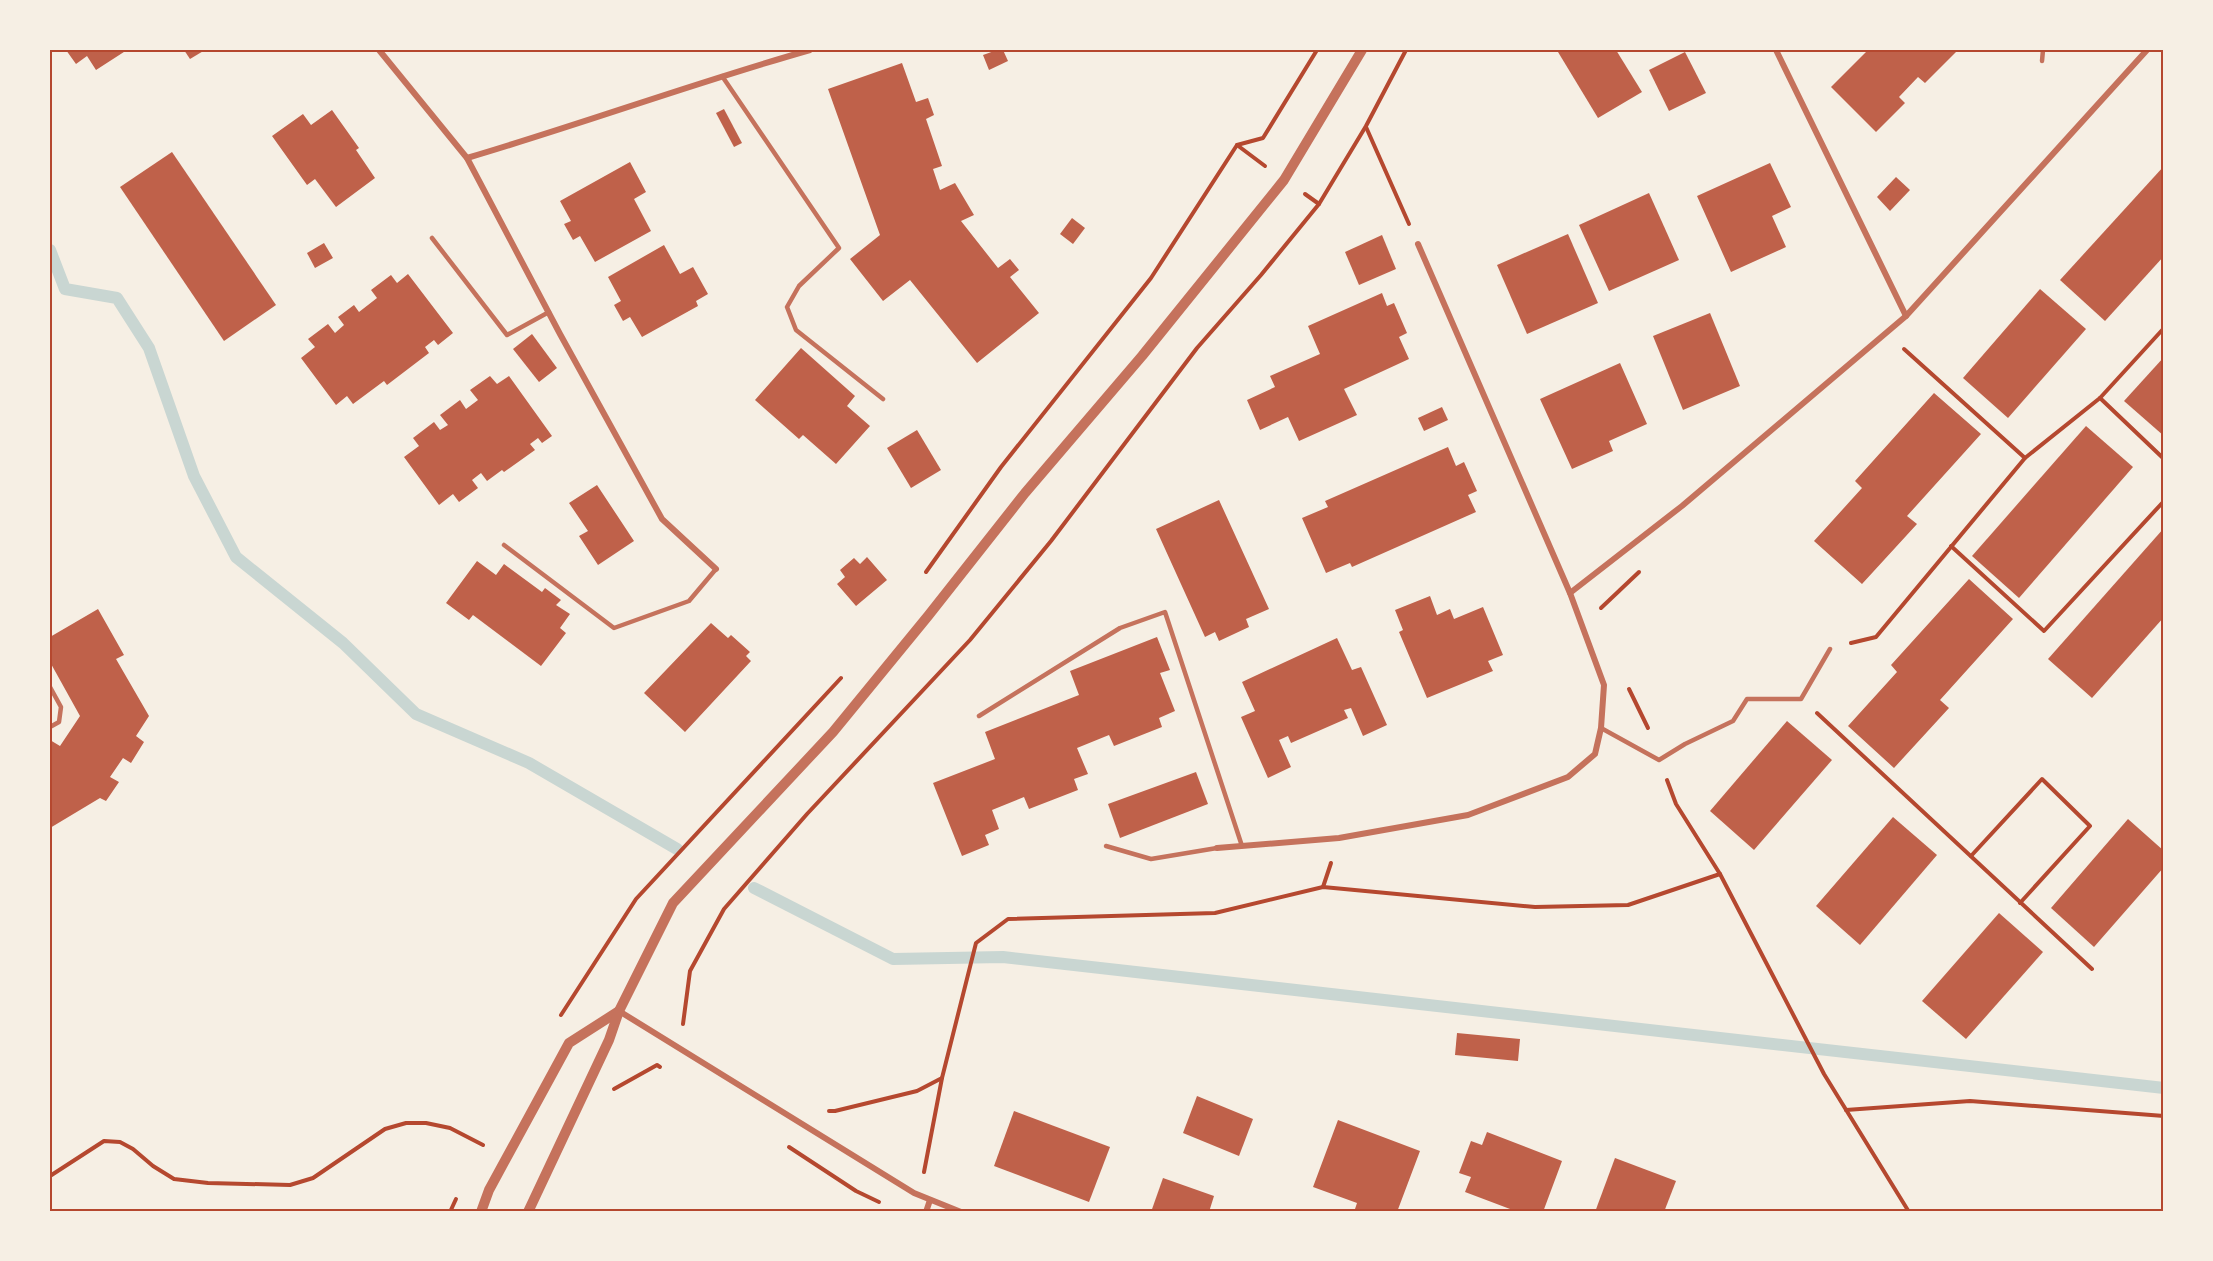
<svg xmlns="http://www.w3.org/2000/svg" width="2213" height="1261" font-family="Commissioner,sans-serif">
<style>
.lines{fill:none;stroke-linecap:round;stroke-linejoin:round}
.stream{stroke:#c9d6d2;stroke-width:12}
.building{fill:#bf614a}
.path{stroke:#b5482f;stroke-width:4}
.service{stroke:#c5725c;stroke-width:4.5}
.minor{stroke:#c5725c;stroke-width:6}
.tertiary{stroke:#c5725c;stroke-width:10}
.neatline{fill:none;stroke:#b5482f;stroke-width:2}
</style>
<rect width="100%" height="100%" fill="#f6efe4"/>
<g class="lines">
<g class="stream">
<polyline points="50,250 65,289 117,298 149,348 194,476 236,557 343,643 416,714 529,763 677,849"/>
<polyline points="754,888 893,959 1003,957 2164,1088"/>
</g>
</g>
<g class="building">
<polygon points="66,50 127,50 96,70 87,56 76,64"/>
<polygon points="184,50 205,50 190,59"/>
<polygon points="997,50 1003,50 1008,61 989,70 983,55"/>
<polygon points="1562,50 1616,50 1642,92 1598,118 1558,52"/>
<polygon points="1868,50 1958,50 1925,83 1918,77 1899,97 1905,103 1876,132 1831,87"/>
<polygon points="1685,52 1706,93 1669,111 1649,70"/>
<polygon points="902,63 916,102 928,98 934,115 926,119 942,166 933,169 940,190 955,183 974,215 961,221 998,268 1010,259 1019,270 1010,277 1039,313 977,363 910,280 883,301 850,259 880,235 828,89"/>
<polygon points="724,109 742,143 734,147 716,113"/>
<polygon points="332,110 359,148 356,150 375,178 336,207 315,179 307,185 272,136 303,114 311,125"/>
<polygon points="172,152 276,305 224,341 120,187"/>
<polygon points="630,162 646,192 634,199 651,231 595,262 580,236 573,240 564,224 571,221 560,201"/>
<polygon points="1770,163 1791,207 1772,216 1786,247 1731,272 1697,196"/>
<polygon points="2164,166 2164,256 2105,321 2060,280"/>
<polygon points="1896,177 1910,190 1890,211 1877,197"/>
<polygon points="1649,193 1679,260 1609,291 1579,225"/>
<polygon points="1072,218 1085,228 1073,244 1060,234"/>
<polygon points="1568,234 1598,303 1527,334 1497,265"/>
<polygon points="1382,235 1396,269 1359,285 1345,252"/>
<polygon points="324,243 333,258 315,268 307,253"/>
<polygon points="664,245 680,274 693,267 708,294 696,301 698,306 642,337 630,317 623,321 614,305 621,301 608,277"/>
<polygon points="408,274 453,333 438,345 434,340 425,347 429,353 387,385 384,381 353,404 347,396 336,405 301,358 315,347 308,339 328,324 335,333 344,325 338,317 354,305 359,312 377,298 371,290 391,275 397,283"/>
<polygon points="2040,289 2086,329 2008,418 1963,378"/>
<polygon points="1382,293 1387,306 1394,303 1407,333 1399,337 1409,359 1344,389 1357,415 1299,441 1288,417 1260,430 1247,400 1275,387 1270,376 1320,354 1308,326"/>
<polygon points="1710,313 1740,386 1683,410 1653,336"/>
<polygon points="532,334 557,368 539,382 513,349"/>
<polygon points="801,348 855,396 847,406 870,426 836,464 803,435 799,439 755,400"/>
<polygon points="2164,357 2164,436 2124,401"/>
<polygon points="1620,363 1647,424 1609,441 1613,451 1572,469 1540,399"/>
<polygon points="490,376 497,384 509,376 552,436 542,443 538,438 530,444 535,450 504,472 502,470 487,481 481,473 472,480 478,488 459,502 453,494 439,505 404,457 419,446 413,438 434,422 440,430 448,425 440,415 460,400 466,409 478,400 470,390"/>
<polygon points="1934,393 1981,434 1907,516 1917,524 1862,584 1814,541 1862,488 1855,481"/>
<polygon points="1442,407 1448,420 1424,431 1418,418"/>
<polygon points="2086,426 2133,467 2019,598 1972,556"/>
<polygon points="917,430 941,470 911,488 887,448"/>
<polygon points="1448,447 1456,466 1464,462 1477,491 1468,495 1476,512 1352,567 1350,563 1326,573 1302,518 1328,507 1325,501"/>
<polygon points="597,485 634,541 598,565 579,536 588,531 569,503"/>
<polygon points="1219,500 1269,609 1246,619 1249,627 1219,641 1215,632 1205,637 1156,529"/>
<polygon points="2164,528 2164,617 2092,698 2048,659"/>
<polygon points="867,557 887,580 856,606 837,584 845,577 840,570 854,558 860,564"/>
<polygon points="477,561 496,575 504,564 542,592 545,588 561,600 556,605 570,614 560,628 566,633 541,666 473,615 469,620 446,603"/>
<polygon points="1969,579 2013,619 1940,700 1949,708 1894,768 1848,726 1897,672 1891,665"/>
<polygon points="1430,596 1437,615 1450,609 1454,619 1483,607 1503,655 1488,661 1493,671 1427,698 1399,632 1403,630 1395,610"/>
<polygon points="98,609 124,655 116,659 149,716 136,736 144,742 131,763 123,758 110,777 119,782 106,801 100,798 50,828 50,760 51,759 50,740 60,746 80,716 50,662 50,637"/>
<polygon points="711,623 728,638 731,635 750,652 746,656 751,661 685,732 644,693"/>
<polygon points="1157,637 1170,670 1160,673 1175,711 1159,718 1162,727 1114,746 1109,735 1077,748 1088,774 1074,779 1078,790 1029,809 1024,797 992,810 999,829 985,835 989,845 962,856 933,783 995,759 985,732 1079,695 1070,671"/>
<polygon points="1337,638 1352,670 1361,667 1387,725 1363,736 1351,708 1344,710 1348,718 1291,743 1288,736 1279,740 1291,767 1268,778 1241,717 1255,711 1242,682"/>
<polygon points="1787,721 1832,760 1754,850 1710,811"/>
<polygon points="1196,772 1208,804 1120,838 1108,804"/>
<polygon points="1893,817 1937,855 1860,945 1816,906"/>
<polygon points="2128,819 2164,851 2164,867 2094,947 2051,908"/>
<polygon points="1999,913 2043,952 1966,1039 1922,1001"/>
<polygon points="1457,1033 1520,1039 1518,1061 1455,1055"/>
<polygon points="1197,1096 1253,1119 1239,1156 1183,1133"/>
<polygon points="1014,1111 1110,1147 1089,1202 994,1166"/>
<polygon points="1338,1120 1420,1151 1397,1212 1354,1212 1357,1203 1313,1187"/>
<polygon points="1487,1132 1562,1161 1543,1212 1518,1212 1465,1192 1471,1177 1459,1173 1471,1141 1482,1145"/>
<polygon points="1615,1158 1676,1181 1664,1212 1595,1212"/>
<polygon points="1163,1178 1214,1196 1209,1212 1151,1212"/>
</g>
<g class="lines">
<g class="path">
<polyline points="1366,127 1409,224"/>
<polyline points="1237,145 1265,166"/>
<polyline points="1305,194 1319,204"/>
<polyline points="1904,349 2025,458"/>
<polyline points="2100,398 2164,459"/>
<polyline points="1951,546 2044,631 2164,501"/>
<polyline points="926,572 1001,467 1151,278 1237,145 1263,138 1317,50"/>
<polyline points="1601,608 1639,572"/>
<polyline points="1851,643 1876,637 2025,458 2100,398 2164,328"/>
<polyline points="1629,689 1648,728"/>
<polyline points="1817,713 2092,969"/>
<polyline points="1667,780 1676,804 1720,874 1824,1074 1909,1212"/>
<polyline points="1971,856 2042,779 2090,826 2020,903"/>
<polyline points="1323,887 1331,863"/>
<polyline points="561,1015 636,899 841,678"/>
<polyline points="683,1024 690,971 724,909 807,814 970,640 1051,541 1197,348 1261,275 1319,204 1366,126 1406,50"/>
<polyline points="614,1089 657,1065 660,1067"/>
<polyline points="1846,1110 1970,1101 2164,1116"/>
<polyline points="829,1111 835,1111 917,1091 942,1078"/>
<polyline points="789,1147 856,1191 879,1202"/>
<polyline points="924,1172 942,1078 976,943 1008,919 1215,913 1323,887 1535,907 1628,905 1720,874"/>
<polyline points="50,1176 104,1141 120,1142 133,1149 153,1166 174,1179 208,1183 290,1185 313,1178 385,1129 406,1123 426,1123 450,1128 483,1145"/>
<polyline points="450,1212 456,1199"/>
</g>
<g class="service">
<polyline points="2042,61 2043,50"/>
<polyline points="722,76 839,248 799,286 787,307 796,330 883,399"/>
<polyline points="432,238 507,335 549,312"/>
<polyline points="504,545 614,628 689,601 716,569"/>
<polyline points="50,687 61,707 59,722 50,727"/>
<polyline points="979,716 1120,628 1165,612 1242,846"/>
<polyline points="1601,728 1659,760 1685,744 1733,721 1747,699 1801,699 1830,649"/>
<polyline points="1106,846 1151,859 1217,848"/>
</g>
<g class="minor">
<polyline points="379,50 467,158 560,334 662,519 716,569"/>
<polyline points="1776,50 1906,316"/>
<path d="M 467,158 C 582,124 694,83 810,50"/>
<polyline points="1570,593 1682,506 1906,316 2147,50"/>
<polyline points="1217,848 1339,838 1468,815 1568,777 1595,754 1601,728 1604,685 1570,593 1418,244"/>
<polyline points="619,1011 914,1193 961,1212"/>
<polyline points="926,1212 930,1200"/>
</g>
<g class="tertiary">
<polyline points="481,1212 489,1190 569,1043 619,1011"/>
<polyline points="528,1212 609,1040 619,1011 673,903 833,732 928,616 1025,493 1142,356 1284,180 1362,50"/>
</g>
</g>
<rect width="2213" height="1261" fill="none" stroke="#f6efe4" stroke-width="102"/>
<rect x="51" y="51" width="2111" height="1159" class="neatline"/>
</svg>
